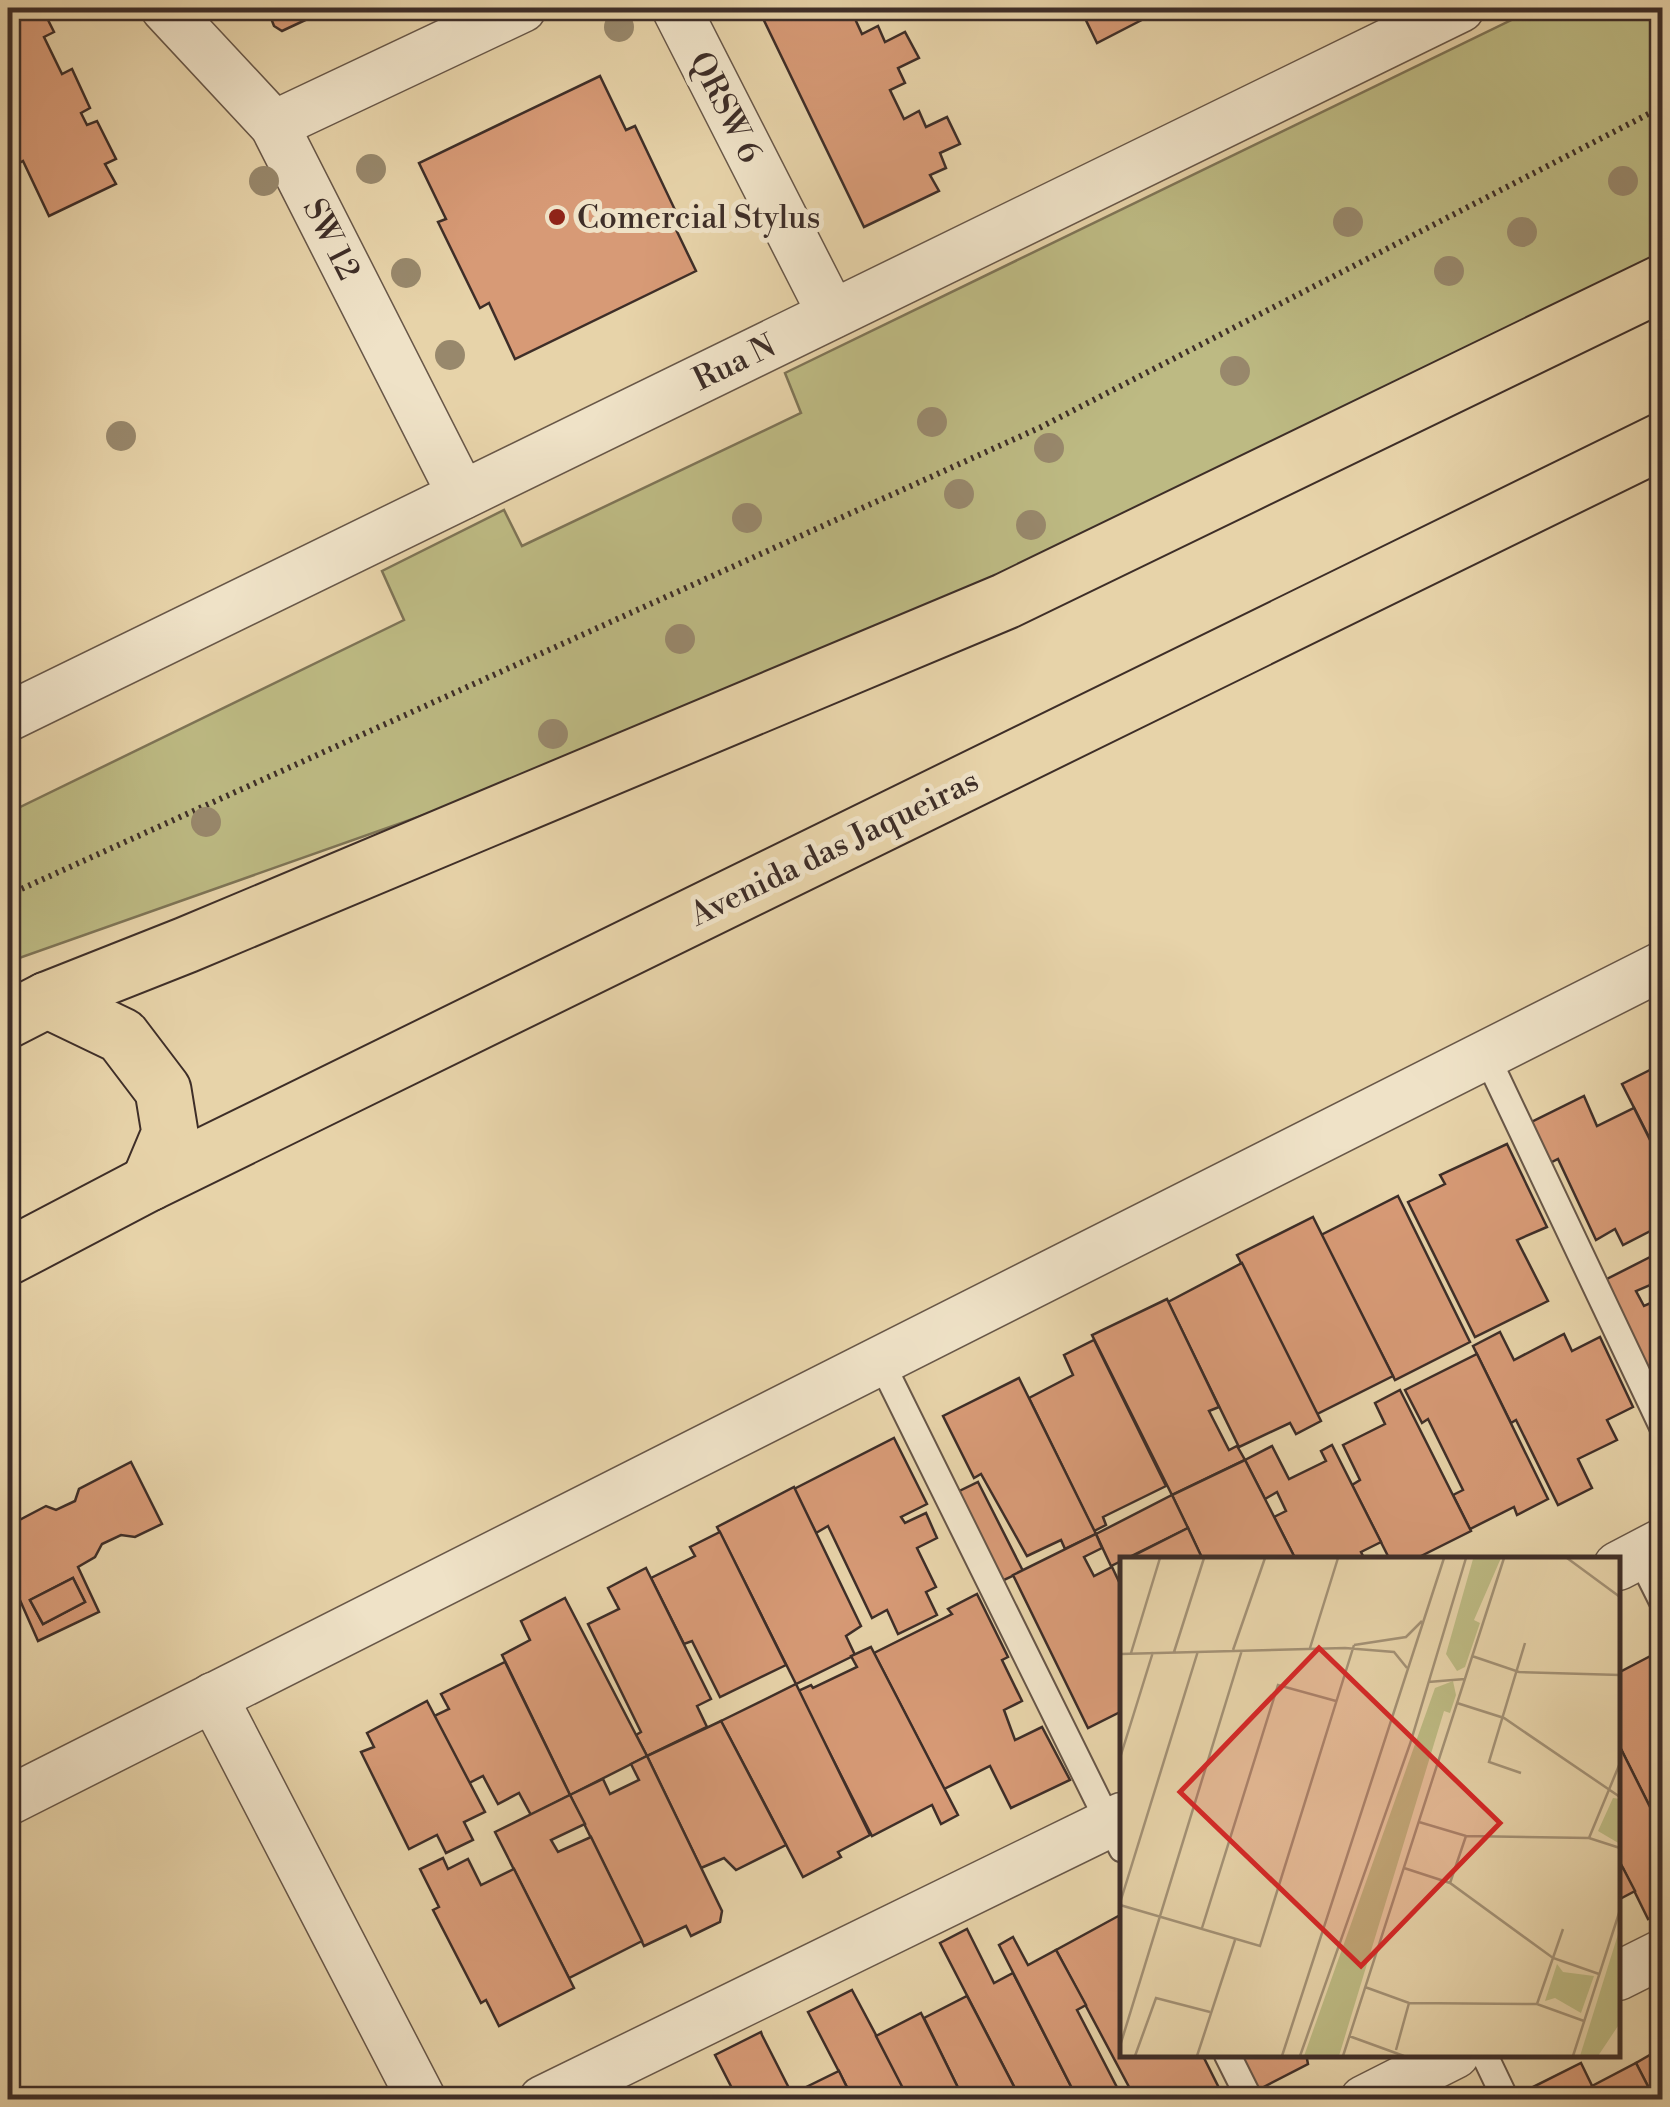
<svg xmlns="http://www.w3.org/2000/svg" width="1670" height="2107" font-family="'Libre Bodoni',serif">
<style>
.green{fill:#bdba83;stroke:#7e7456;stroke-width:2.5}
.building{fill:#d79a76;stroke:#3e2e28;stroke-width:2.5;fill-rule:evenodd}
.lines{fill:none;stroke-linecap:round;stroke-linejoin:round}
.service-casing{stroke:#685748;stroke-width:29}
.minor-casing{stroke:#685748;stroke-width:51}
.primary-casing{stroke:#3e2e28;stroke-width:59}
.path{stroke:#3e2e28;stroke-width:6;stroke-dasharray:2.5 5;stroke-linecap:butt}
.service{stroke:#efe2c7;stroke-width:25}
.minor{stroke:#efe2c7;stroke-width:48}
.primary{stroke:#e7d3a9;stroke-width:55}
.tree{fill:#98886c}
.poi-dot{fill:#8f2418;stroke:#efe2c7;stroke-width:4}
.labels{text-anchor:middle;stroke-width:10;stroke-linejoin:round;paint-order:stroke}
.street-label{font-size:32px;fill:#3e2e28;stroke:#efe2c7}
.poi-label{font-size:32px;fill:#3e2e28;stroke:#efe2c7;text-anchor:start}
.inset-road{fill:none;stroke:#a39175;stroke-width:2.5}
.view{fill:#d62828;fill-opacity:0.15;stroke:#d62828;stroke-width:5}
.inset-edge{fill:none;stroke:#3e2e28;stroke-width:5}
</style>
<rect width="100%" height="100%" fill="#e7d3a9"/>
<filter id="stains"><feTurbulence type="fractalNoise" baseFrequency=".002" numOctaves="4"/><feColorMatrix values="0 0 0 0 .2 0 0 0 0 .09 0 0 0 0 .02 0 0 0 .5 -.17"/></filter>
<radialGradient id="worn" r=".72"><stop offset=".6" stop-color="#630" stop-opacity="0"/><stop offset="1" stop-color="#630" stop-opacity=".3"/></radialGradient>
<polygon class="green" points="1536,8 1662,8 1662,255 1030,562 438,810 8,962 8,813 404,620 382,571 504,510 522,546 801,413 785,373"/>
<g class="building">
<polygon points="8,8 42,8 54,32 44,37 62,74 72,69 90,108 81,113 87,125 97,121 116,159 105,164 116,184 49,216 23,161 8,169"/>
<polygon points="267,8 331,8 282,31 274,26"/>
<polygon points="758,8 850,8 862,34 878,26 885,42 905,32 919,58 898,68 905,83 890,90 904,119 919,111 926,127 947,117 960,144 940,153 946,168 930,175 939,191 864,227"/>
<polygon points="1080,8 1165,8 1097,43"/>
<polygon points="600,76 626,130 635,126 676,212 669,215 696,271 515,359 489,303 480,308 438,222 446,219 419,163"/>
<polygon points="1662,1064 1662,1138 1652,1143 1622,1084"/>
<polygon points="1584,1096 1597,1126 1634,1108 1662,1164 1662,1225 1623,1245 1615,1229 1596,1240 1558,1159 1536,1170 1517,1129"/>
<polygon points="1507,1144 1547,1227 1517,1240 1548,1301 1475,1337 1408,1202 1445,1184 1440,1175"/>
<polygon points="1398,1196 1470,1342 1395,1380 1321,1235"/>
<polygon points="1313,1217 1393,1376 1317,1414 1237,1255"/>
<polygon points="1662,1251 1662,1280 1636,1291 1644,1306 1662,1298 1662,1432 1593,1286"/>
<polygon points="1242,1263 1321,1421 1296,1434 1290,1423 1239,1447 1168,1302"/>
<polygon points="1167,1299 1219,1407 1209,1411 1229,1450 1237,1446 1245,1460 1172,1495 1092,1335"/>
<polygon points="1500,1332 1514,1360 1564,1334 1572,1351 1600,1337 1633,1407 1607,1420 1617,1440 1578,1459 1592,1488 1558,1505 1516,1420 1511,1423 1473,1346"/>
<polygon points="1094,1340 1166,1486 1103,1517 1106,1525 1094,1531 1029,1398 1073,1375 1064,1355"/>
<polygon points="1477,1354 1548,1499 1517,1515 1514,1507 1470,1529 1453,1495 1463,1490 1428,1419 1422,1423 1405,1390"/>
<polygon points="1019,1378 1096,1534 1065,1549 1061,1540 1027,1556 981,1474 974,1478 943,1416"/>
<polygon points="1400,1390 1471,1531 1413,1560 1390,1560 1352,1485 1360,1480 1343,1445 1385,1424 1375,1403"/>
<polygon points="894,1438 927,1504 901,1517 905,1523 926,1513 937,1538 917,1548 936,1587 926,1592 937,1615 898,1634 887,1610 872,1618 828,1526 816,1533 794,1489"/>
<polygon points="1332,1445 1381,1542 1361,1552 1365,1560 1296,1560 1274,1517 1286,1511 1277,1492 1265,1499 1245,1460 1272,1446 1289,1479 1326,1461 1321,1451"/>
<polygon points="1245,1460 1266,1501 1296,1560 1203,1560 1172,1495"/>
<path d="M 131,1462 L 162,1524 L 135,1537 L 121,1535 L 102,1544 L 95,1557 L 78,1567 L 99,1612 L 38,1641 L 8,1573 L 8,1526 L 46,1506 L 56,1510 L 75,1501 L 79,1489 ZM 73,1578 L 85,1602 L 43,1624 L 30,1600 Z"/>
<polygon points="978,1482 1023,1571 989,1587 945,1498"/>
<polygon points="794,1487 861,1626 846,1636 855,1655 796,1684 717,1527"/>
<polygon points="1172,1495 1188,1528 1111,1566 1096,1534"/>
<polygon points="1188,1528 1203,1560 1125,1560"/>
<polygon points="720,1532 786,1665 720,1697 692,1641 684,1644 651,1578 695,1556 690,1547"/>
<polygon points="1096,1534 1102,1548 1084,1557 1094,1576 1112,1567 1122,1588 1122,1711 1088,1728 1013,1575"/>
<polygon points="646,1568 711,1699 697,1706 707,1727 647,1756 636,1735 641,1732 588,1624 619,1609 608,1588"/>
<polygon points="73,1578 85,1602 43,1624 30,1600"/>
<polygon points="977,1594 1008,1657 1002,1660 1022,1701 1004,1710 1015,1740 1042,1727 1070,1780 1011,1808 990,1766 944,1789 874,1653 952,1614 948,1609"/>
<polygon points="565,1598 647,1756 570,1795 502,1655 530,1640 521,1621"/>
<polygon points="871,1647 958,1815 941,1824 932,1805 872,1836 798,1691 811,1685 813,1688 857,1667 851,1656"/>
<polygon points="1662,1650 1662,1831 1618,1743 1618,1673"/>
<polygon points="505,1662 570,1795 531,1815 519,1793 498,1804 483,1776 469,1783 434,1716 449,1709 441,1694"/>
<polygon points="796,1684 870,1835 838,1852 841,1857 803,1877 721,1721"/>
<polygon points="427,1701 485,1812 464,1822 473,1840 446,1853 437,1835 409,1849 361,1752 374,1747 367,1733"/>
<polygon points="721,1721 786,1845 736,1870 724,1858 701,1868 647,1756"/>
<polygon points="1618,1743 1662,1831 1662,1912 1648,1919 1618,1858"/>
<polygon points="647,1756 722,1911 720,1922 691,1936 686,1926 644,1946 570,1795 603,1779 610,1794 639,1780 631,1764"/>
<polygon points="570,1795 585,1824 551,1840 558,1852 591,1837 642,1941 569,1978 495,1832"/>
<polygon points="443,1858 448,1869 468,1859 481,1885 514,1869 574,1988 499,2026 486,2000 481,2003 433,1910 439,1907 420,1869"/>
<polygon points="1623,1868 1635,1891 1618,1900 1618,1870"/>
<polygon points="1122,1914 1122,2054 1202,2054 1223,2096 1214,2100 1136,2100 1056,1950"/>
<polygon points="967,1929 994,1983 1013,1973 1078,2100 1021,2100 940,1943"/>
<polygon points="1013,1937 1028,1965 1056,1950 1086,2005 1077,2010 1121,2095 1131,2090 1136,2100 1078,2100 999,1945"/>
<polygon points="852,1990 892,2065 909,2100 853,2100 848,2089 808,2012"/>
<polygon points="967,1996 979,2019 1021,2100 964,2100 924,2018"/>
<polygon points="921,2013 936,2043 964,2100 909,2100 876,2036"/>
<polygon points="761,2032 762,2035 795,2100 738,2100 716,2057 715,2055"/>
<polygon points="1662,2048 1662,2100 1655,2100 1636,2063"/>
<polygon points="1306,2054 1308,2064 1254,2092 1235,2055"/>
<polygon points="1581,2063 1599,2100 1514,2100 1513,2097"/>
<polygon points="1636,2063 1655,2100 1599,2100 1592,2086"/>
<polygon points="839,2071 853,2100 795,2100 792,2094"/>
</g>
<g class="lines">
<g class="service-casing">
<g id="service">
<polyline points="1486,1055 1662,1426"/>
<polyline points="880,1360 1122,1849"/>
<polyline points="1639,1555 1662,1601"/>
<polyline points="1227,2054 1250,2100"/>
<polyline points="1484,2054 1506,2100"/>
</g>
</g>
<g class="minor-casing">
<g id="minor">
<polyline points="165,8 274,125 462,495"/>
<polyline points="676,8 832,314"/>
<polyline points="274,125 522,8"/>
<polyline points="8,717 1460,8"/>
<polyline points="1618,1566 1662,1543"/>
<polyline points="213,1697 422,2100"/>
<polyline points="8,1801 1662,966"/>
<polyline points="1618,1976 1662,1954"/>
<polyline points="543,2100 1122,1817"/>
<polyline points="1364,2100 1455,2054"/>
</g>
</g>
<g class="primary-casing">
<g id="primary">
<polyline points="47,1000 122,1036 163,1090 170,1133 149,1183"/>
<polyline points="8,1020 47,1000 186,945 1006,601 1662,283"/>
<polyline points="8,1257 149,1183 1662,441"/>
</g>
</g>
<polyline class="path" points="8,895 1041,427 1662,107"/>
<use href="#service" class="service"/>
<use href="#minor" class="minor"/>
<use href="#primary" class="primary"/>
</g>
<g class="tree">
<circle cx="619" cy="27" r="15"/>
<circle cx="371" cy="169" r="15"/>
<circle cx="264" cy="181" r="15"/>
<circle cx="1623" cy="181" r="15"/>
<circle cx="1348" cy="222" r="15"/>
<circle cx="1522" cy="232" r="15"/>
<circle cx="1449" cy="271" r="15"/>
<circle cx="406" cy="273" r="15"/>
<circle cx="450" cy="355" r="15"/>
<circle cx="1235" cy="371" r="15"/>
<circle cx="932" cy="422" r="15"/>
<circle cx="121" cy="436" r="15"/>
<circle cx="1049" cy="448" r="15"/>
<circle cx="959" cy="494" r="15"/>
<circle cx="747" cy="518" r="15"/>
<circle cx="1031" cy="525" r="15"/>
<circle cx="680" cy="639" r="15"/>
<circle cx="553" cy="734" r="15"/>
<circle cx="206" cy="822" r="15"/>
</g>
<circle class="poi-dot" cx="557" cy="217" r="10"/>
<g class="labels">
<g class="street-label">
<text transform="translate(726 107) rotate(63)" y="11">QRSW 6</text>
<text transform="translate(332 239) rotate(63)" y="11">SW 12</text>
<text transform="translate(734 362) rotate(-26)" y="11">Rua N</text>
<text transform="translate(834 847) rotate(-26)" y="11">Avenida das Jaqueiras</text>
</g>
<g class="poi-label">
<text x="577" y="228">Comercial Stylus</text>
</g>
</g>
<g transform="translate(1120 1557)">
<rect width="500" height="500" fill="#e7d3a9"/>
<path d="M 381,1 L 354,63 L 360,66 L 345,110 L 337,114 L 326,97 L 353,2 ZM 333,124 L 336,138 L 330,156 L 324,154 L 219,499 L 184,499 L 315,131 ZM 493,241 L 500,242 L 500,287 L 478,274 ZM 500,371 L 500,466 L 478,499 L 460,499 ZM 437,407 L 443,415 L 474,419 L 461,456 L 435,441 L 425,444 Z" fill="#bdba83"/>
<path class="inset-road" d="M 447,1 L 500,40M 234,88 L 286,80 L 302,64M 190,91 L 218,1M 113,93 L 145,1M 54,95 L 84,1M 11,96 L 40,1M 0,97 L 225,91 L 274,95 L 287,111M 352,99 L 399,115 L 500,118M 308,125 L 345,122M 337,146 L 384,161 L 500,240M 0,201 L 33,95M 401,216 L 369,205 L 405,86M 299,265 L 346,279 L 469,281 L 500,291M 469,281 L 500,206M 284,311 L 330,326 L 433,401 L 479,417M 330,326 L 346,279M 0,346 L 78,94M 0,348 L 140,389 L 234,88M 82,371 L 158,128 L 216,144M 245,430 L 289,446 L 417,447 L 464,464M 417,447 L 443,372M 229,479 L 284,499M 0,489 L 122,93M 276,493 L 289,446M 15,499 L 36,441 L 90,455M 77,499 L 115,383M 162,499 L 324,1M 180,499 L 290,187 L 346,1M 223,499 L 384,1M 453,499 L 500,353"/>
<path class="view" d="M 199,91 L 380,266 L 241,409 L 60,235 Z"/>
<rect width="500" height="500" class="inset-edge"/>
</g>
<rect width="1670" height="2107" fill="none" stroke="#e7d3a9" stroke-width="40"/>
<rect x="10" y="10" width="1650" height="2087" fill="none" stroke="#3e2e28" stroke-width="5"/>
<rect x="20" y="20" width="1630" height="2067" fill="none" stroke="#3e2e28" stroke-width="2.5"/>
<rect width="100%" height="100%" filter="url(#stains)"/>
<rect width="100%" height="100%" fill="url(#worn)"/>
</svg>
